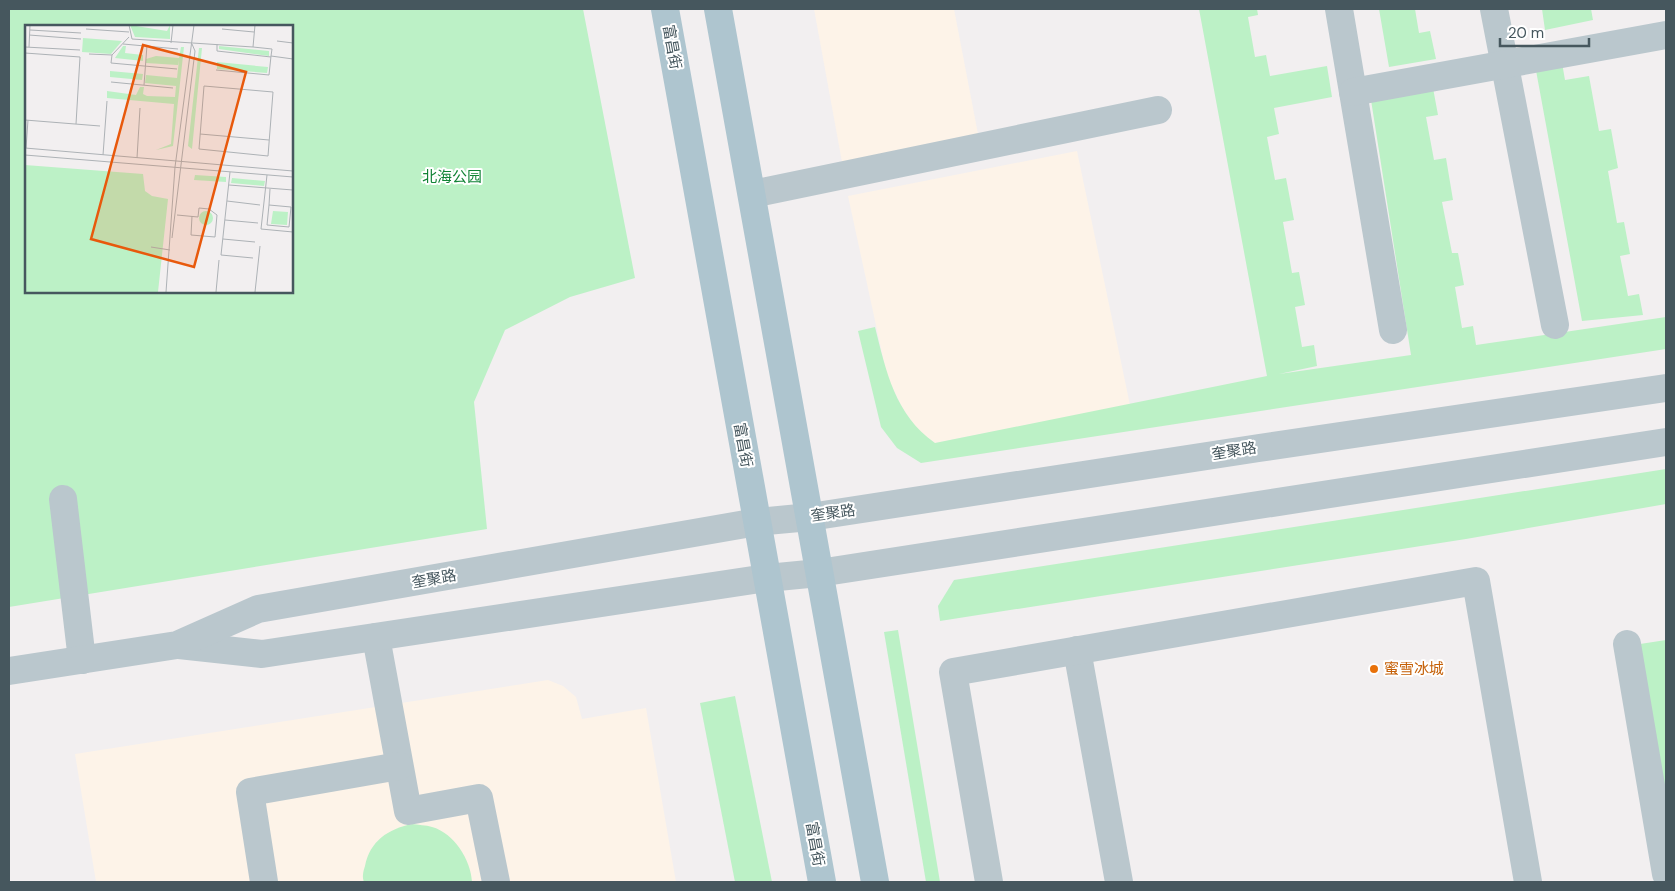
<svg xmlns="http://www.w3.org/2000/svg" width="1675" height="891" font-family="'DM Sans','Noto Sans SC',sans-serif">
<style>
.commercial{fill:#fdf3e8}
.green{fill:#bcf1c6;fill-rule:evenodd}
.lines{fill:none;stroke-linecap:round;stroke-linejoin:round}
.minor{stroke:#bac7cd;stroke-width:28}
.major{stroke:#aec5cf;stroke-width:28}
.food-dot{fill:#e8710a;stroke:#fff;stroke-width:2}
.labels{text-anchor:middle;stroke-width:4;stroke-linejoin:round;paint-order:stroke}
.street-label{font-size:15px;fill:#46575e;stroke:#fff}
.park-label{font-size:15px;fill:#128436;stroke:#fff}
.food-label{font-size:15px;fill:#c56008;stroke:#fff;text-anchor:start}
.inset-road{fill:none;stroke:#adb2b6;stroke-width:1}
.view{fill:#e8590c;fill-opacity:0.15;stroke:#e8590c;stroke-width:2.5}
.inset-edge{fill:none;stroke:#46575e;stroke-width:2.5}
</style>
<rect width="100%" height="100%" fill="#f2eff0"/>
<g class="commercial">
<polygon points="814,9 954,9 978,134 842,162"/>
<polygon points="1077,151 1130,405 935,443 918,431 902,407 887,376 848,196"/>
<polygon points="548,680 563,686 576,697 582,719 646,708 676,882 96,882 75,754"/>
</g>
<g class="green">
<path d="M 9,9 L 583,9 L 635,278 L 570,297 L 505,330 L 474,402 L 487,529 L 9,607 ZM 26,26 L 291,26 L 291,291 L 26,291 Z"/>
<path d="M 1199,9 L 1257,9 L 1258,15 L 1248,17 L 1255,57 L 1266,55 L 1270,76 L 1327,66 L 1332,97 L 1274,108 L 1279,134 L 1267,137 L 1275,180 L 1286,178 L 1294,220 L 1283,222 L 1292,273 L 1299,272 L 1305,305 L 1295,307 L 1302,347 L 1314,345 L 1317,366 L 1279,374 L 1411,355 L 1371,100 L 1433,88 L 1438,115 L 1426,117 L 1434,160 L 1446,158 L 1453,200 L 1442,202 L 1452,253 L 1458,253 L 1464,285 L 1455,287 L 1462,328 L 1473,326 L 1476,345 L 1666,317 L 1666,349 L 921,463 L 897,448 L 881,427 L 858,331 L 875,327 C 886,371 895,415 935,443 L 1267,376 Z"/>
<polygon points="1379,9 1415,9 1419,33 1430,31 1436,59 1389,67"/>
<polygon points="1542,9 1591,9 1593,20 1545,30"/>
<polygon points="1561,57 1565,80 1589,76 1599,131 1611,129 1618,168 1608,171 1617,223 1624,222 1630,254 1620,256 1628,296 1639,294 1643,315 1582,321 1535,65"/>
<polygon points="1666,469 1666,504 1466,539 940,621 938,606 954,580"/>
<polygon points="898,630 940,882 926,882 884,632"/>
<polygon points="1666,640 1666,799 1640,644"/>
<polygon points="735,696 772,882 735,882 700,703"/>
<path d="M 412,824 C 418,825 426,825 432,827 C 454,833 471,860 472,882 L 364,882 C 362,877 363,872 365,866 C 370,841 388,829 412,824 Z"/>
</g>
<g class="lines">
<g class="minor">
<polyline points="1339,9 1393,330"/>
<polyline points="1494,9 1555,325"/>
<polyline points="1353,92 1666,35"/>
<polyline points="752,194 1158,110"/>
<polyline points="63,499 82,660"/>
<polyline points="376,637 408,811 479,798 496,882"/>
<polyline points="1627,644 1666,874"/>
<polyline points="179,645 262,654 767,578 819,573 1666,442"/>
<polyline points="1077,650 1119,882"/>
<polyline points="9,671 177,645 258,609 757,522 810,517 1259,448 1666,388"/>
<polyline points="264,882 250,792 399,766"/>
<polyline points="989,882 953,672 1476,581 1528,882"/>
</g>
<g class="major">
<polyline points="665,9 822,882"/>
<polyline points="718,9 875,882"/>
</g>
</g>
<circle class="food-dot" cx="1374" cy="669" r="5"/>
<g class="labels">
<g class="street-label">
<text transform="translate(672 47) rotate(80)" y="5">富昌街</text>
<text transform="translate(743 445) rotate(80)" y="5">富昌街</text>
<text transform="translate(1234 451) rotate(-9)" y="5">奎聚路</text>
<text transform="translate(833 513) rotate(-8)" y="5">奎聚路</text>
<text transform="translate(434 579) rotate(-10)" y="5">奎聚路</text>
<text transform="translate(815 844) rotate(80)" y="5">富昌街</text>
</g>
<g class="park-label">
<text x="452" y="182">北海公园</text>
</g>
<g class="food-label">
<text x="1384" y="674">蜜雪冰城</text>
</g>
</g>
<g transform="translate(25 25)">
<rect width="268" height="268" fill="#f2eff0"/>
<path d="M 105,0 L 142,6 L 145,0 L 145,14 L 110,12 ZM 58,13 L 97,16 L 86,29 L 57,27 ZM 98,21 L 101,21 L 100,28 L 118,30 L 118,36 L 90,33 ZM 194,21 L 244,26 L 244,31 L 194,24 ZM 156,22 L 159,22 L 148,121 L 131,125 L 146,119 L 149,79 L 82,73 L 82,66 L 111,70 L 115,62 L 119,62 L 118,69 L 122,71 L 150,72 L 151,61 L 120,58 L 121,50 L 152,53 L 154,35 L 153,40 L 121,38 L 121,34 L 131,31 L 154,33 ZM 174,23 L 177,23 L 167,124 L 163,121 ZM 192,37 L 243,42 L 242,48 L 192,44 ZM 85,46 L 118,49 L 117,55 L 85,52 ZM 0,140 L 118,149 L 120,166 L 127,171 L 143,174 L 133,267 L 0,267 ZM 170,150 L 201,152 L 201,157 L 169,155 ZM 207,153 L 240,156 L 239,161 L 206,158 ZM 248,186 L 263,187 L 262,200 L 246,199 ZM174 193a7 7 0 1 1 14 0a7 7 0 1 1-14 0Z" fill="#bcf1c6"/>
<path class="inset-road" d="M 104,0 L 107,14 L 228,22 L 230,0M 61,4 L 104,7M 197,4 L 229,7M 5,5 L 56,8M 4,10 L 56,14M 104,12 L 87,30 L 86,38 L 152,44M 252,16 L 268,18M 146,18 L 148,0M 98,19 L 153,24M 192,19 L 192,26 L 246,32M 0,22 L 55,25M 4,22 L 5,0M 228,22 L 247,24 L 246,31 L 268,34M 0,28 L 55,32 L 51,99M 64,29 L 87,30M 191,45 L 244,50 L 246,31M 86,57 L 148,63M 119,60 L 122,20M 179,61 L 248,67 L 243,131 L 174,124 ZM 0,95 L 75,101M 175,109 L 244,115M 0,123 L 268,146M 1,123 L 3,95M 0,130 L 268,152M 78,130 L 82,76M 112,133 L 115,83M 205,147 L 196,230 L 228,233M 242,150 L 236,204 L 268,207M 204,160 L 268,165M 202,176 L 235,180M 244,180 L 266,182 L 264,202 L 242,200 L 244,180 L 245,164M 152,190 L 173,192 L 174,183 L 184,184 L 192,190 L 190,212 L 166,210 L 167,191M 200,195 L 233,198M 147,213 L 170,26 L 167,19M 198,214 L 230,217M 126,222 L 145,225M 141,267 L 150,142 L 169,0M 191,267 L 194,235M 230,267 L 235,221"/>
<path class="view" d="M 118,20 L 221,47 L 169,242 L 66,214 Z"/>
<rect width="268" height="268" class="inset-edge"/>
</g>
<rect width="1675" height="891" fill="none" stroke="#46575e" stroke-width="20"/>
<path d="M1500 38v8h89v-8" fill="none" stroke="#46575e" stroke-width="2.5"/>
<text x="1508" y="38" font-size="15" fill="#46575e" stroke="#ffffff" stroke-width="4" paint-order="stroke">20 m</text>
</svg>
